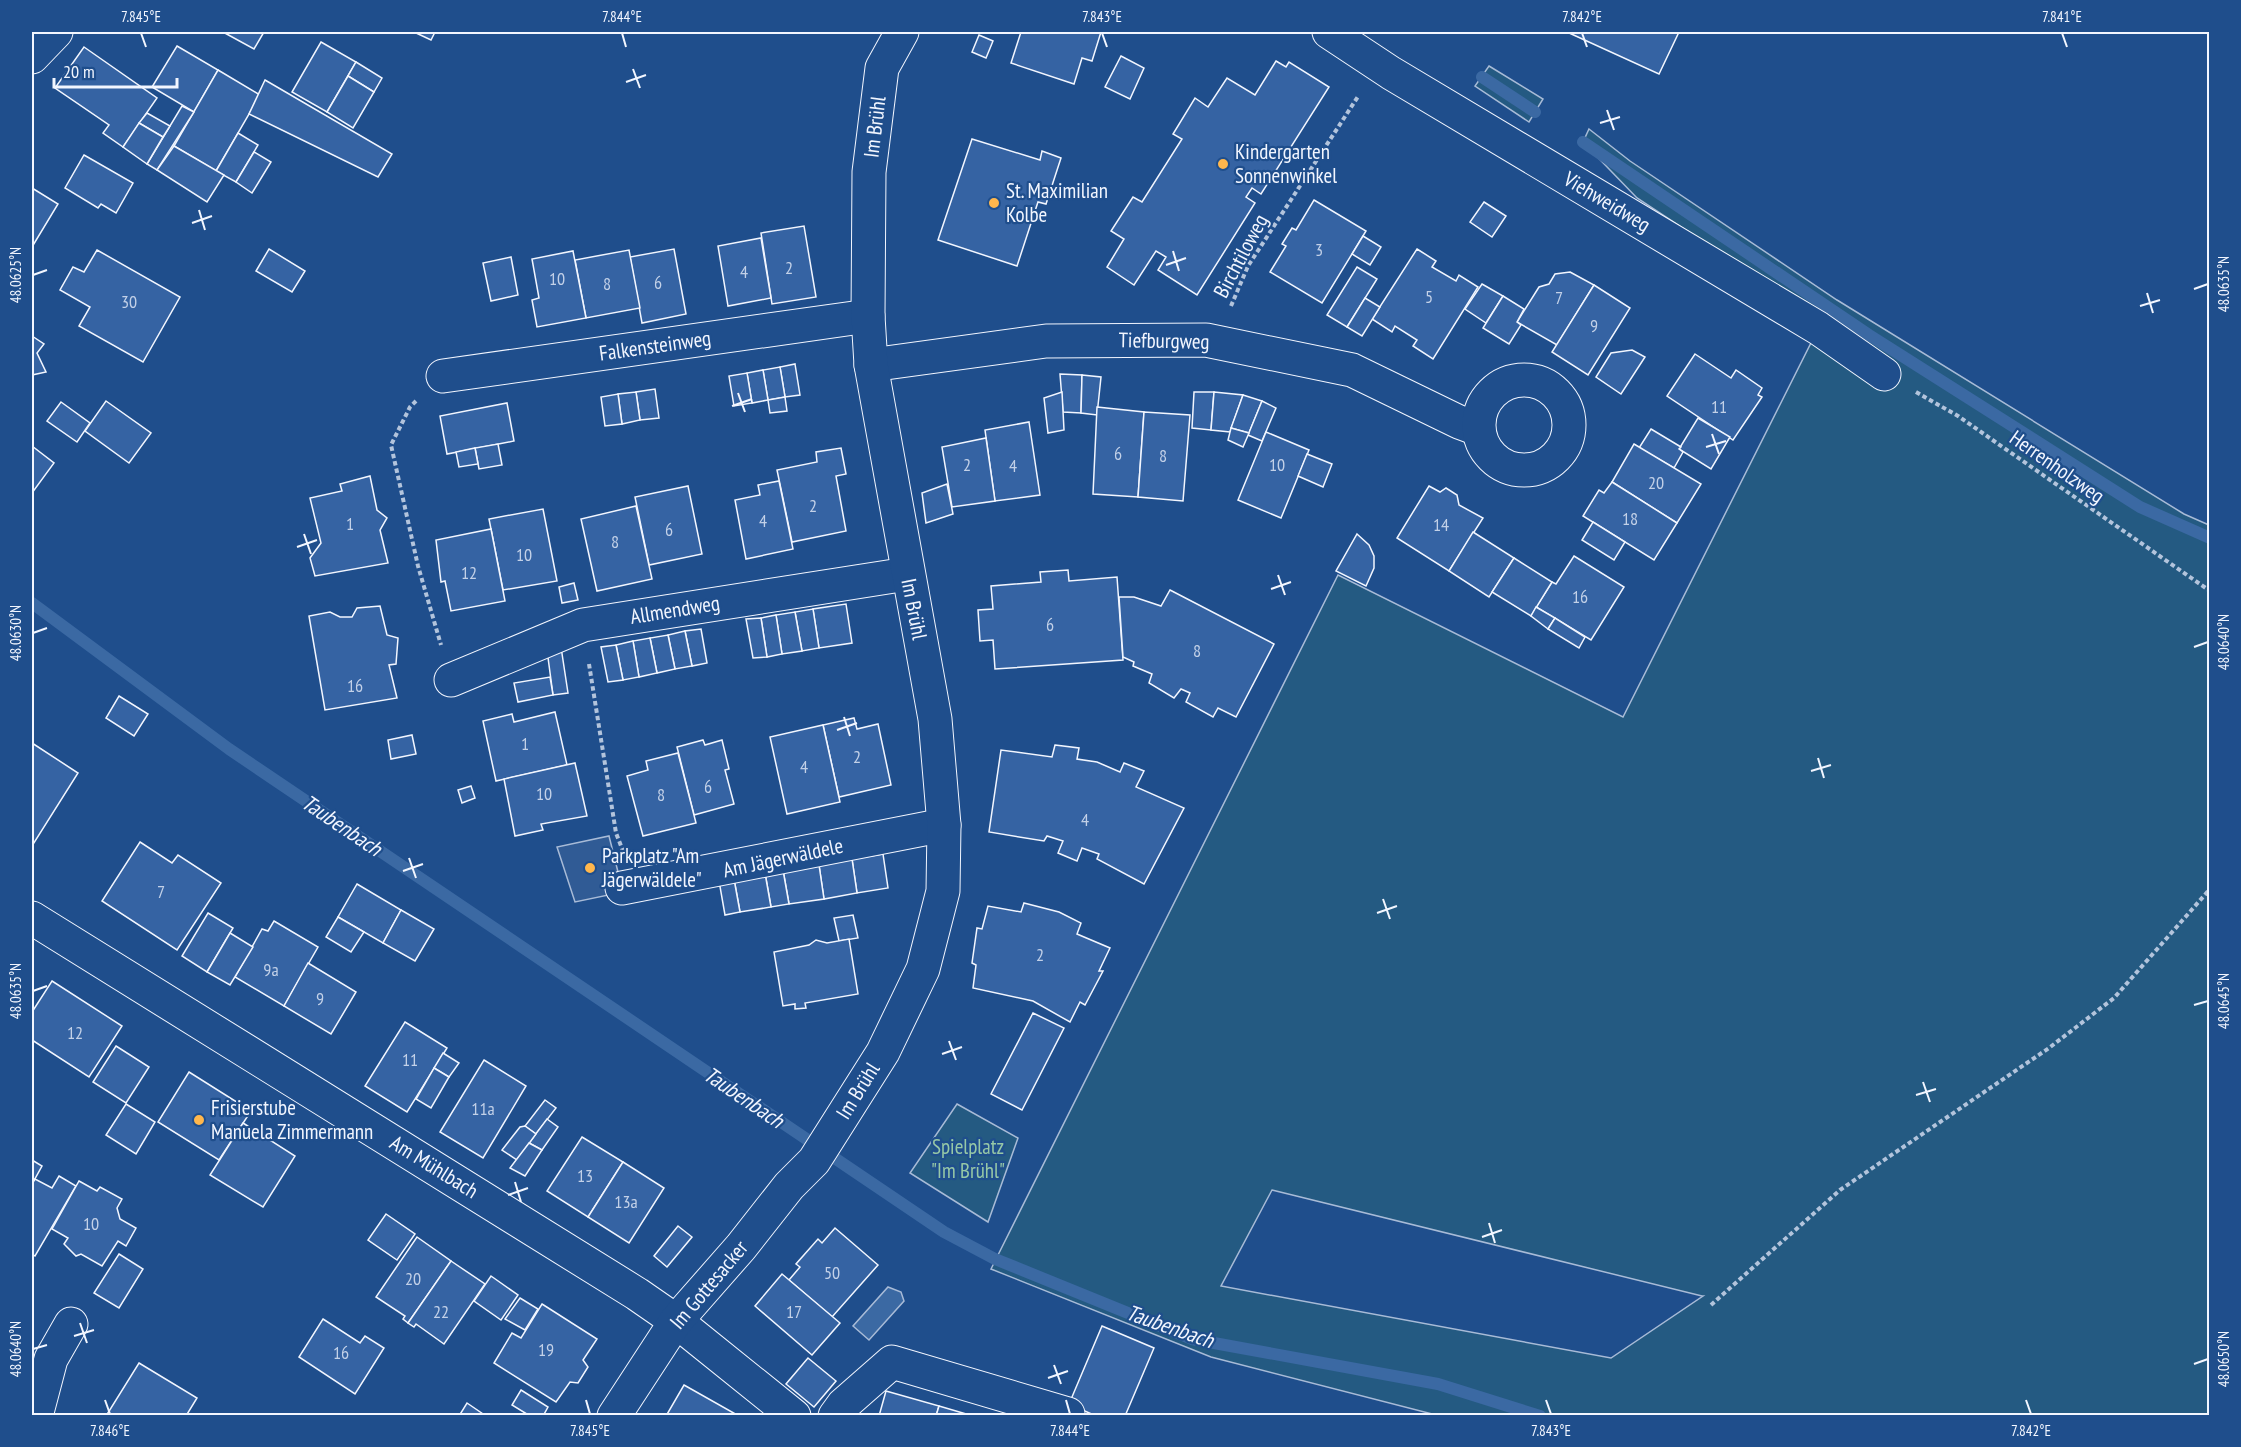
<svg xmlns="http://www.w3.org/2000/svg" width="2241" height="1447" font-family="'PT Sans Narrow',sans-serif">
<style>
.green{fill:#245a82;stroke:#a8bbd7;stroke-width:1.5;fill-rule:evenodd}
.parking{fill:#305b95;stroke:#a8bbd7;stroke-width:1.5}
.water{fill:#3b69a3;stroke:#a8bbd7;stroke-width:1.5}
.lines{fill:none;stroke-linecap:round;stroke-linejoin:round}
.stream{stroke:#3b69a3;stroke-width:12}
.building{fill:#3563a3;stroke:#f2f6ff;stroke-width:1.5}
.minor-casing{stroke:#f2f6ff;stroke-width:35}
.path{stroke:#b3c4dc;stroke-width:4;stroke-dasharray:4.5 3;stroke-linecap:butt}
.minor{stroke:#1f4e8c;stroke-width:33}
.ticks{fill:none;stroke:#f2f6ff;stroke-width:2}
.poi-dot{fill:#ffb74d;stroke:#1f4e8c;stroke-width:2}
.labels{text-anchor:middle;stroke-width:4.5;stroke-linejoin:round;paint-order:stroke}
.number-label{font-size:18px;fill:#c3d1e8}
.street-label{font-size:21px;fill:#f2f6ff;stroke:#1f4e8c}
.poi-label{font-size:21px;fill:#f2f6ff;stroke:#1f4e8c;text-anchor:start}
.park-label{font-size:21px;fill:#97c8a6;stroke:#1f4e8c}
.water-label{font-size:22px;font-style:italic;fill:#f2f6ff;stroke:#1f4e8c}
.neatline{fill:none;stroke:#f2f6ff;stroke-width:2}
.ticks-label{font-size:15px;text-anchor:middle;fill:#f2f6ff}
</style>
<rect width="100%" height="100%" fill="#1f4e8c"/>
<g class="green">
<polygon points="1489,66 1543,99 1529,122 1475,86"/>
<path d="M 1589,129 L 1630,161 L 1837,300 L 2184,514 L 2209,525 L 2209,1415 L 1436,1415 L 1211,1357 L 991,1269 L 1338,575 L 1623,717 L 1818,329 L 1824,321 L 1637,198 L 1583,142 ZM 1272,1190 L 1702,1296 L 1703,1296 L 1611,1358 L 1221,1286 Z"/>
<polygon points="957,1104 1018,1138 988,1222 910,1173"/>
</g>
<polygon class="parking" points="609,836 623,892 575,902 557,847"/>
<polygon class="water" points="888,1287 901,1292 904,1301 869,1340 853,1326"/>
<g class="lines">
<g class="stream">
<polyline points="1482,77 1535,112"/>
<polyline points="1583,142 1869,335 2140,507 2210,538"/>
<polyline points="32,603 229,749 944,1232 995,1259 1192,1339 1438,1384 1540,1416"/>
</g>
</g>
<g class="building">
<polygon points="223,32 264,32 254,49"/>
<polygon points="414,32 435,32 431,40"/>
<polygon points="1021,32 1101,32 1092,61 1082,58 1074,84 1011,63"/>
<polygon points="1567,32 1679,32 1659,74"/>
<polygon points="979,35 993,41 986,58 972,52"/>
<polygon points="321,42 356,62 327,112 292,92"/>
<polygon points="177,46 218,70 194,112 152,87"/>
<polygon points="84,47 157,98 123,147 103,133 109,125 55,88"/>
<polygon points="1121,56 1144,68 1130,99 1105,87"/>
<polygon points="1276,61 1286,67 1289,62 1329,87 1261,194 1252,188 1246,197 1255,203 1197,295 1158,270 1166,257 1156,251 1134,285 1107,267 1124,239 1111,231 1133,197 1142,202 1182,139 1173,134 1195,98 1208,107 1227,78 1255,95"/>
<polygon points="356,62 382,78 374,92 348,76"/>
<polygon points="218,70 260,95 216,171 174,146"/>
<polygon points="348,76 374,92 353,128 327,112"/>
<polygon points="265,80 392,154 378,177 249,114"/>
<polygon points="182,106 194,112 157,170 147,164"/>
<polygon points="147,113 170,126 163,137 139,123"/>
<polygon points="139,123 163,137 147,164 123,147"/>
<polygon points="238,133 258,145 236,182 216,171"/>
<polygon points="972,139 1040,160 1042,151 1061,158 1046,204 1038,202 1017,266 938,240"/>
<polygon points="174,146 224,175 207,202 157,170"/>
<polygon points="254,152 271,162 252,193 236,182"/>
<polygon points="84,155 133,183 116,213 101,204 98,208 65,188"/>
<polygon points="32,188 58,204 32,247"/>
<polygon points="1314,200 1366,231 1322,303 1270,272 1286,246 1282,244 1292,228 1296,230"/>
<polygon points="1484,202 1506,216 1492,237 1470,222"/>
<polygon points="804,226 816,297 772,304 761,233"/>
<polygon points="1363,236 1381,247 1370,265 1352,254"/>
<polygon points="761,238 771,298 728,306 718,246"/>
<polygon points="269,249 305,271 292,292 256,271"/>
<polygon points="674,249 686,314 642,323 630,257"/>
<polygon points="1417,249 1436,261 1432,267 1456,281 1459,275 1478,287 1433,359 1413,346 1417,340 1395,326 1392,332 1372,319"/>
<polygon points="97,250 180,297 143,362 79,326 90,307 60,290 73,267 84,272"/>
<polygon points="629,250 640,308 586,318 575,260"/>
<polygon points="573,251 586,318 537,327 532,300 539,298 532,259"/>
<polygon points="511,257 518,295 491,301 483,263"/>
<polygon points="1357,267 1377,279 1347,327 1327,315"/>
<polygon points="1570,272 1594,285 1557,345 1517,322 1539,287 1549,284 1555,274"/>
<polygon points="1482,284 1503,296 1486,323 1465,309"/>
<polygon points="1594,285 1630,308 1588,375 1552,352"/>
<polygon points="1503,296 1524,309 1517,322 1521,325 1509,344 1483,328"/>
<polygon points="1365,298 1380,307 1362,336 1347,327"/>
<polygon points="32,336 44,344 37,353 46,372 32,375"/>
<polygon points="1632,350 1645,357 1621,394 1596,377 1611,353"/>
<polygon points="1695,354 1731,378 1736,370 1762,388 1758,395 1762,397 1733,440 1667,396"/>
<polygon points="795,364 800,395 785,397 780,367"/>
<polygon points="780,367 785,397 768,400 763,370"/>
<polygon points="763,370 768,400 752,403 747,373"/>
<polygon points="747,373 752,403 734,406 729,376"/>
<polygon points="1060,374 1082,375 1081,413 1063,412"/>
<polygon points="1082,375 1101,377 1097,415 1081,413"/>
<polygon points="655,389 659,418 640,420 636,392"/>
<polygon points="636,392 640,420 622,424 618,394"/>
<polygon points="1062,392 1064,430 1048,433 1044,398"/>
<polygon points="1194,392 1214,392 1211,430 1192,428"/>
<polygon points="1214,392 1243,395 1230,432 1211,430"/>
<polygon points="618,394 622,424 605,426 601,397"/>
<polygon points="1243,395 1262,401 1249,433 1231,428"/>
<polygon points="785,397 787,411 770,413 768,400"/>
<polygon points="106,401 151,433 129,463 85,431"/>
<polygon points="1262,401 1276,408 1262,441 1248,435"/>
<polygon points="61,402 90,423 77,442 47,421"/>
<polygon points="507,403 514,441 447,454 440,416"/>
<polygon points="1097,407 1144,412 1138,497 1093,494"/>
<polygon points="1144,412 1190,415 1183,501 1138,497"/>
<polygon points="1698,418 1730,437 1711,469 1679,449"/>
<polygon points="1029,422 1040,495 995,501 985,430"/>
<polygon points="1231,428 1249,433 1243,447 1228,440"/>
<polygon points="1651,429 1681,447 1679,449 1683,452 1674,468 1639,448"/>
<polygon points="1266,432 1309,450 1281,518 1238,500"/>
<polygon points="986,438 995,501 952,507 942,447"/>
<polygon points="498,444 502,465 479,469 475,448"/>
<polygon points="1634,444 1701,484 1677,523 1612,482"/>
<polygon points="32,446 54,463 32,493"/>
<polygon points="475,448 478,464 459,467 456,452"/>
<polygon points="841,448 846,474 836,476 846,531 792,542 777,470 817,462 816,452"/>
<polygon points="1307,454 1332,464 1323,487 1298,476"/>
<polygon points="370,476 377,510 387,518 380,530 388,563 315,576 310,558 321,543 310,498 342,491 340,484"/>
<polygon points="779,481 793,549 746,559 735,500 760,495 758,485"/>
<polygon points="1612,482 1677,523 1654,560 1583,516 1599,490 1604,493"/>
<polygon points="947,484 953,514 926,523 922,493"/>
<polygon points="688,486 702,554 649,565 635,497"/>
<polygon points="1429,486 1440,492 1446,488 1457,495 1459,505 1483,518 1449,571 1397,538"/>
<polygon points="636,506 652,579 597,591 581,519"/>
<polygon points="543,509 557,581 503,590 489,519"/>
<polygon points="1593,522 1625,542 1614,560 1582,540"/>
<polygon points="491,529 505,601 451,611 445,581 441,582 436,540"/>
<polygon points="1473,532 1514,558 1489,597 1449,571"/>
<polygon points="1357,534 1369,545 1374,556 1374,568 1366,586 1336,571"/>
<polygon points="1574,556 1624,587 1591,640 1536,607 1552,582 1556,584"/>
<polygon points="1514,558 1552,582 1531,616 1492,592"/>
<polygon points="1068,570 1069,581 1117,577 1123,660 995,669 993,640 980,641 978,610 993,609 991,586 1041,582 1040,572"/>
<polygon points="574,583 578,600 562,603 559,587"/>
<polygon points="1170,590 1274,644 1236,717 1218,708 1213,717 1186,702 1190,693 1181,689 1174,698 1149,683 1152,674 1133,666 1134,662 1123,657 1119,597 1134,597 1161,606"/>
<polygon points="846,604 852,643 819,648 813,609"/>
<polygon points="380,606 387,635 398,638 396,664 389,665 397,698 325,710 309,616 330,612 340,617 352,617 357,608"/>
<polygon points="1536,607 1555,618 1548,629 1531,616"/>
<polygon points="813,609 819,648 802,651 795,612"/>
<polygon points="795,612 802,651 782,654 776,615"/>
<polygon points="776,615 782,654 767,657 761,618"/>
<polygon points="761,618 767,657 753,658 746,619"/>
<polygon points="1555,618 1585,637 1579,648 1548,629"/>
<polygon points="701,629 707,663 692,666 685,631"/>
<polygon points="685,631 692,666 675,669 668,635"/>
<polygon points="668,635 675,669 657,673 650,638"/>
<polygon points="650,638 657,673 639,677 633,641"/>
<polygon points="633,641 639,677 623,680 616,645"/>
<polygon points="616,645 623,680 608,682 601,647"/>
<polygon points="561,647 568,693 553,695 547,650"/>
<polygon points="550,677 553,695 518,702 514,683"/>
<polygon points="119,696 148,714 134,736 106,718"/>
<polygon points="555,712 567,765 496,781 483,721 512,714 514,722"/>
<polygon points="854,718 857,729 878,724 891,785 839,797 823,725"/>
<polygon points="823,725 840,802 787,814 770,737"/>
<polygon points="412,735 416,754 391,759 388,740"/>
<polygon points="703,740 705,745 722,740 729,769 725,770 734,804 694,815 677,747"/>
<polygon points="32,743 78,773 32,846"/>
<polygon points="1055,745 1079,748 1077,759 1097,762 1120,772 1124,763 1144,771 1136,787 1184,808 1144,884 1097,859 1099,854 1082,848 1077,861 1058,853 1063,841 1047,836 1044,841 989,832 1001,750 1052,757"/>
<polygon points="678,753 696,823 643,836 627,776 648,770 646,761"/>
<polygon points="575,763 587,816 541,824 543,830 515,836 504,779"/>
<polygon points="471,786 475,798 462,803 458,790"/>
<polygon points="140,842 172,863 178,855 221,883 177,950 102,901"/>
<polygon points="883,854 888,888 857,893 852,859"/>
<polygon points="852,859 857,893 824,899 819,865"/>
<polygon points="819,865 824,899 789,904 783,870"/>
<polygon points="783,870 789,904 771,907 765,873"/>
<polygon points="765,873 771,907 740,912 734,879"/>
<polygon points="734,879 740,912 725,915 719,881"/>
<polygon points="357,884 401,910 383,943 338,917"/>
<polygon points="1024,903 1059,912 1081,923 1077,934 1110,948 1099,971 1103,971 1085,1005 1080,1002 1070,1022 1033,1001 973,988 976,965 972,963 977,928 982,929 988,906 1021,912"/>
<polygon points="401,910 434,929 415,961 383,943"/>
<polygon points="208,913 233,928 207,972 182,956"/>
<polygon points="853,915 858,938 839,941 834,918"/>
<polygon points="338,917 364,932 351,952 326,937"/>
<polygon points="274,921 318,947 284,1006 235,977 262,929 268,931"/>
<polygon points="230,933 253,947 230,985 207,972"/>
<polygon points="849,939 858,994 805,1003 806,1008 795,1009 795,1004 783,1006 774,952 809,945 816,940 827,943"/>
<polygon points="308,963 356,992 331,1034 284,1006"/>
<polygon points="52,981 122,1026 89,1077 32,1040 32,1012"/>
<polygon points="1033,1013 1064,1028 1022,1110 991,1094"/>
<polygon points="405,1022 447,1048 407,1112 365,1086"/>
<polygon points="116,1046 149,1067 126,1103 93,1082"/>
<polygon points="443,1053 459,1063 449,1077 434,1068"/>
<polygon points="484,1060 526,1086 483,1158 440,1132"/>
<polygon points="434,1068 449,1077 431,1108 416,1099"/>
<polygon points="189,1072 251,1111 219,1160 158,1122"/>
<polygon points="545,1100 556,1108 536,1134 525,1126"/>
<polygon points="126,1104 155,1122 136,1154 106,1135"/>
<polygon points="547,1119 558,1127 542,1150 529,1143"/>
<polygon points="243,1123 295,1156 263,1207 210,1175"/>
<polygon points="525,1126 536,1134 517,1160 502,1150 520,1127"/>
<polygon points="582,1137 623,1162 588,1217 547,1191"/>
<polygon points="529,1143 542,1150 525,1176 510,1168"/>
<polygon points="32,1160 42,1166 32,1184"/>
<polygon points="623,1162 664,1188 629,1243 588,1217"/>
<polygon points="59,1176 76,1186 35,1256 32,1254 32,1184 35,1179 52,1188"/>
<polygon points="79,1181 97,1191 100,1187 122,1199 117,1208 120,1219 136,1228 126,1246 118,1241 102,1266 81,1254 76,1256 64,1244 68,1238 52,1229"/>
<polygon points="386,1214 415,1234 397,1260 368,1240"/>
<polygon points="678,1226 692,1237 667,1267 654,1256"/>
<polygon points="835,1228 878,1265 832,1317 789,1280 800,1267 796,1264 818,1239 822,1243"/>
<polygon points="417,1237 451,1261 408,1323 403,1319 405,1316 376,1297"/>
<polygon points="119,1254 143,1269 119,1308 94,1293"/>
<polygon points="451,1261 485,1284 444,1344 416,1324 414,1327 408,1323"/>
<polygon points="782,1274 840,1323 812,1355 755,1306"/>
<polygon points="491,1276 518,1295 501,1320 474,1301"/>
<polygon points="520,1298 538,1309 525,1330 505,1319"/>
<polygon points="542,1304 597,1339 583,1360 588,1367 578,1383 570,1382 556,1402 494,1363 512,1333 521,1338"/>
<polygon points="323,1319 360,1343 365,1336 384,1348 355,1394 299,1357"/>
<polygon points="1102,1326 1154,1348 1125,1416 1096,1416 1069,1404"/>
<polygon points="808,1358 836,1381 814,1407 786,1384"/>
<polygon points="139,1363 197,1398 186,1416 106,1416"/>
<polygon points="684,1385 739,1416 666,1416"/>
<polygon points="521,1390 548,1407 543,1416 530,1416 512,1405"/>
<polygon points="886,1391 939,1406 936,1416 879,1416"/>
<polygon points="467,1403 486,1416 459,1416"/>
<polygon points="939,1406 973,1416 936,1416"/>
</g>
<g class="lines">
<g class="minor-casing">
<g id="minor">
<polyline points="1329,32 1391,73 1818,328 1884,374"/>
<polyline points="32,57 56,32"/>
<polyline points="871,365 1046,341 1206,340 1352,370 1459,422 1478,429"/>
<polyline points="443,376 868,316"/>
<circle cx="1524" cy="425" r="45"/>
<polyline points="451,680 583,625 907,574"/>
<polyline points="622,888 944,825"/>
<polyline points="32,918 637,1294 676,1321 794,1416"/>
<polyline points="36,1416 51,1359 71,1324"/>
<polyline points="614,1416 676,1321 741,1247 789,1186 814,1161 883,1052 923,969 943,891 944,825 935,719 871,365 868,316 869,172 882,68 902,32"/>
<polyline points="835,1416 843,1405 892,1362 1068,1414"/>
</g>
</g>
<g class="path">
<polyline points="1231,306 1248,266 1359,95"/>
<polyline points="1916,392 1958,416 2210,591"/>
<polyline points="416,401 410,407 391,445 418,566 441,645"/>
<polyline points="589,664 616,833 623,851"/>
<polyline points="1711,1305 1840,1190 2049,1048 2114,998 2210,889"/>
</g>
<use href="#minor" class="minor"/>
</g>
<path class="ticks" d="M 141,33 L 146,47M 622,33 L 626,47M 1102,33 L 1107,47M 1582,33 L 1587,47M 2062,33 L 2067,47M 633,69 L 640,88M 626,82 L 646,75M 1607,110 L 1614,130M 1600,123 L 1620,117M 199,210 L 205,230M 192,223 L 212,216M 1173,251 L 1179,271M 1166,265 L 1186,258M 33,275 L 47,270M 2194,289 L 2208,284M 2147,293 L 2153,313M 2140,306 L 2160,300M 738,393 L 745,412M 732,406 L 752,399M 1712,434 L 1719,454M 1706,447 L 1726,441M 304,534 L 311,554M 297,547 L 317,540M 1278,575 L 1285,595M 1271,589 L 1291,582M 33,633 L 47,628M 2194,647 L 2208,642M 844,717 L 850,736M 837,730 L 857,723M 1818,758 L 1824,778M 1811,771 L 1831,765M 409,858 L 416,878M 403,871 L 423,864M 1383,899 L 1390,919M 1377,913 L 1397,906M 33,991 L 47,986M 2194,1005 L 2208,1001M 949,1041 L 956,1060M 942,1054 L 962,1047M 1923,1082 L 1930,1102M 1916,1095 L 1936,1089M 515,1182 L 521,1202M 508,1195 L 528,1188M 1489,1223 L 1495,1243M 1482,1237 L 1502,1230M 80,1323 L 87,1343M 74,1336 L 94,1330M 33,1349 L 47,1345M 2194,1364 L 2208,1359M 1054,1365 L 1061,1384M 1048,1378 L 1068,1371M 105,1400 L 110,1414M 586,1400 L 590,1414M 1066,1400 L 1070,1414M 1546,1400 L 1551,1414M 2026,1400 L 2031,1414"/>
<g class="poi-dot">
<circle cx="1223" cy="164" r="6"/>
<circle cx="994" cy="203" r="6"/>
<circle cx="590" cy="868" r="6"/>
<circle cx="199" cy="1120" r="6"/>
</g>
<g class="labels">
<g class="number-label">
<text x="1319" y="256">3</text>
<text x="789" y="274">2</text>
<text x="744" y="278">4</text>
<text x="557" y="285">10</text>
<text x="658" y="289">6</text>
<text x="607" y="290">8</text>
<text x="1429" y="303">5</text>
<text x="1559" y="304">7</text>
<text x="129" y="308">30</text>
<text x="1594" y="332">9</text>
<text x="1719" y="413">11</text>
<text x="1118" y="460">6</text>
<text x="1163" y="462">8</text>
<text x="967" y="471">2</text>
<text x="1277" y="471">10</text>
<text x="1013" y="472">4</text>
<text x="1656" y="489">20</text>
<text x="813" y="512">2</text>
<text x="1630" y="525">18</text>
<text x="763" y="527">4</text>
<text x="350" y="530">1</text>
<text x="1441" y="531">14</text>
<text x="669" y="536">6</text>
<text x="615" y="548">8</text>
<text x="524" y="561">10</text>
<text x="469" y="579">12</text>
<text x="1580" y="603">16</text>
<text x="1050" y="631">6</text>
<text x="1197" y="657">8</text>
<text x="355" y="692">16</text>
<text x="525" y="750">1</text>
<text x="857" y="763">2</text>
<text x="804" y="773">4</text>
<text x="708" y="793">6</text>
<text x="544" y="800">10</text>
<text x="661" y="801">8</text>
<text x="1085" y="826">4</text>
<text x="161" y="898">7</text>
<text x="1040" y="961">2</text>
<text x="271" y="976">9a</text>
<text x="320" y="1005">9</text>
<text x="75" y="1039">12</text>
<text x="410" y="1066">11</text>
<text x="483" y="1115">11a</text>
<text x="585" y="1182">13</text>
<text x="626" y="1208">13a</text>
<text x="91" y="1230">10</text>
<text x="832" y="1279">50</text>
<text x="413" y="1285">20</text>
<text x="441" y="1318">22</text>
<text x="794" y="1318">17</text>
<text x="546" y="1356">19</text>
<text x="341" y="1359">16</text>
</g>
<g class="street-label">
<text transform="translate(875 127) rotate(-83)" y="7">Im Brühl</text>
<text transform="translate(1607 202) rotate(31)" y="7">Viehweidweg</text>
<text transform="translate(1241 256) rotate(-62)" y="7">Birchtiloweg</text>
<text transform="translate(1164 341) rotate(1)" y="7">Tiefburgweg</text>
<text transform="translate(655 346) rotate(-8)" y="7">Falkensteinweg</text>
<text transform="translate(2057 467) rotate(35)" y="7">Herrenholzweg</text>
<text transform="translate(914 609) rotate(79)" y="7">Im Brühl</text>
<text transform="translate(675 610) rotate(-9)" y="7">Allmendweg</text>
<text transform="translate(783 858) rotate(-12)" y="7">Am Jägerwäldele</text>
<text transform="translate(858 1091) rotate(-58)" y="7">Im Brühl</text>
<text transform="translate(434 1167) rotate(32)" y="7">Am Mühlbach</text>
<text transform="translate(709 1285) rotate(-50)" y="7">Im Gottesacker</text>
</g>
<g class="poi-label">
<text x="1235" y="159">Kindergarten<tspan x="1235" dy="24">Sonnenwinkel</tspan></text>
<text x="1006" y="198">St. Maximilian<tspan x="1006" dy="24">Kolbe</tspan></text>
<text x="602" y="863">Parkplatz "Am<tspan x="602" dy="24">Jägerwäldele"</tspan></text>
<text x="211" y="1115">Frisierstube<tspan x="211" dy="24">Manuela Zimmermann</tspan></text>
</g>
<g class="park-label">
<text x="968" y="1154">Spielplatz<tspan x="968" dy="24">"Im Brühl"</tspan></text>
</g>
<g class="water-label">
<text transform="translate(342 825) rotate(34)" y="8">Taubenbach</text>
<text transform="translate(744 1097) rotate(34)" y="8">Taubenbach</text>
<text transform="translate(1170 1326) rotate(19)" y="8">Taubenbach</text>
</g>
</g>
<rect width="2241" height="1447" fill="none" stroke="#1f4e8c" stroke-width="66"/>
<path d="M54 78v9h123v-9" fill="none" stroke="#f2f6ff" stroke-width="3"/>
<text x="63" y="78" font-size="18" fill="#f2f6ff" stroke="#1f4e8c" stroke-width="4.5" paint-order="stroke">20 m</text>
<rect x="33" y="33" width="2175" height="1381" class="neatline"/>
<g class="ticks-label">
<text x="141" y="22">7.845°E</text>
<text x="622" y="22">7.844°E</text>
<text x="1102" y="22">7.843°E</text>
<text x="1582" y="22">7.842°E</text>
<text x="2062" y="22">7.841°E</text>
<text transform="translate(16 275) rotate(-90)" y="5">48.0625°N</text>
<text transform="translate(2224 284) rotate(-90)" y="5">48.0635°N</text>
<text transform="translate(16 633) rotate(-90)" y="5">48.0630°N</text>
<text transform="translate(2224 642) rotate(-90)" y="5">48.0640°N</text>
<text transform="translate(16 991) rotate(-90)" y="5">48.0635°N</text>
<text transform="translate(2224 1001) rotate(-90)" y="5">48.0645°N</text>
<text transform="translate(16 1349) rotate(-90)" y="5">48.0640°N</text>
<text transform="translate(2224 1359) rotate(-90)" y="5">48.0650°N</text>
<text x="110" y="1436">7.846°E</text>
<text x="590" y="1436">7.845°E</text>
<text x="1070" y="1436">7.844°E</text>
<text x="1551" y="1436">7.843°E</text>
<text x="2031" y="1436">7.842°E</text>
</g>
</svg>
